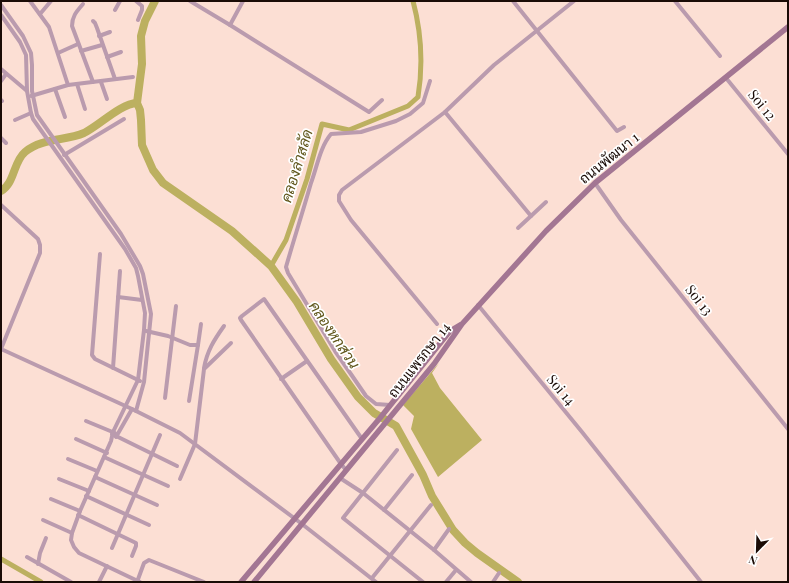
<svg xmlns="http://www.w3.org/2000/svg" width="789" height="583" font-family="'Playfair Display',Sarabun,serif">
<style>
.water{fill:#bcb060}
.lines{fill:none;stroke-linecap:round;stroke-linejoin:round}
.canal{stroke:#bcb060;stroke-width:5}
.river{stroke:#bcb060;stroke-width:8}
.street{stroke:#ba9bae;stroke-width:4}
.secondary{stroke:#a37693;stroke-width:5.5}
.labels{text-anchor:middle;stroke-width:3.5;stroke-linejoin:round;paint-order:stroke}
.street-label{font-size:14px;fill:#1a0b06;stroke:#fff}
.water-label{font-size:15px;font-style:italic;fill:#61571c;stroke:#fff}
</style>
<rect width="100%" height="100%" fill="#fcdfd4"/>
<polygon class="water" points="439,363 432,373 440,388 482,440 438,477 411,429 414,416 403,405"/>
<g class="lines">
<g class="canal">
<path d="M 271,266 L 286,240 L 307,179 L 322,124 L 349,130 L 408,106 L 418,97 C 423,66 421,31 413,1"/>
<polyline points="1,559 41,582"/>
</g>
<g class="river">
<polyline points="155,1 145,21 141,36 142,64 137,103 140,110 141,120 142,145 153,170 163,183 232,231 271,266 297,302 331,359 358,397 374,413 396,426 423,475 432,496 453,530 465,543 477,553 518,582"/>
<path d="M 1,191 C 15,183 13,162 25,152 C 42,138 65,141 84,133 C 100,125 120,104 137,103"/>
</g>
<g class="street">
<polyline points="30,1 49,27 68,85"/>
<polyline points="136,1 142,6 142,10 138,20"/>
<polyline points="190,1 230,25 243,1"/>
<polyline points="513,1 617,131 624,127"/>
<polyline points="675,1 720,56"/>
<path d="M 83,4 C 77,11 72,16 72,26 L 93,82"/>
<polyline points="1,5 23,36 31,53 32,65 32,91 37,115 121,234 140,266 143,274 151,314 144,382 136,411"/>
<polyline points="115,10 120,1"/>
<polyline points="40,14 51,1"/>
<polyline points="1,15 20,42 26,55 27,91 31,113 33,119 125,249 136,268 138,276 145,313 144,330 138,380 113,432 111,441 80,511 72,533 71,540 74,547 79,553 140,582"/>
<polyline points="93,21 95,23 97,28 115,79"/>
<polyline points="230,25 369,112 382,100"/>
<polyline points="99,36 110,32"/>
<polyline points="81,51 102,45"/>
<polyline points="58,53 78,44"/>
<polyline points="107,57 121,52"/>
<polyline points="1,69 27,91"/>
<polyline points="726,78 788,154"/>
<polyline points="1,81 6,74"/>
<polyline points="101,82 107,99"/>
<polyline points="77,84 85,109"/>
<polyline points="55,89 65,117"/>
<polyline points="31,96 68,85 133,77"/>
<polyline points="1,100 2,101"/>
<polyline points="445,112 531,216 546,202"/>
<polyline points="15,120 31,113"/>
<polyline points="1,138 6,143"/>
<polyline points="64,155 124,119"/>
<polyline points="595,183 621,220 788,429"/>
<polyline points="1,205 38,239 40,245 40,253 1,349 132,409 180,433 302,524 376,582"/>
<polyline points="518,228 531,216"/>
<polyline points="100,254 92,355 95,359 140,381"/>
<polyline points="118,297 142,300"/>
<polyline points="478,305 582,432 701,582"/>
<polyline points="437,324 351,220 339,201 339,195 342,190 445,112 494,65 574,1"/>
<polyline points="146,331 168,336 190,345 198,345 189,401"/>
<polyline points="198,345 201,324"/>
<polyline points="113,368 120,271"/>
<path d="M 204,368 C 207,351 214,340 224,326"/>
<polyline points="281,379 307,361"/>
<polyline points="165,398 176,306"/>
<path d="M 390,405 L 376,404 L 366,396 L 335,351 L 288,273 L 286,267 C 294,239 303,211 311,183 C 317,167 320,147 331,134 L 361,132 L 396,121 L 410,114 L 423,103 L 430,81"/>
<polyline points="86,421 115,433"/>
<polyline points="112,434 177,466"/>
<polyline points="116,437 132,409"/>
<polyline points="76,439 107,453"/>
<polyline points="397,450 343,518 423,582"/>
<polyline points="104,457 168,486"/>
<polyline points="68,459 97,471"/>
<polyline points="346,470 341,464 241,320 240,318 242,316 264,299 362,439"/>
<polyline points="95,477 157,505"/>
<polyline points="340,478 363,493 434,550 471,582"/>
<polyline points="59,479 89,491"/>
<polyline points="180,479 195,444 204,369 231,343"/>
<polyline points="86,496 149,525"/>
<polyline points="51,499 80,511"/>
<polyline points="384,510 412,475"/>
<polyline points="78,515 136,543 136,546 132,556"/>
<polyline points="43,520 72,533"/>
<polyline points="112,548 160,435"/>
<polyline points="434,550 449,529"/>
<polyline points="27,557 71,582"/>
<polyline points="38,564 40,553 46,538"/>
<polyline points="372,578 431,505"/>
<polyline points="99,582 107,566"/>
<polyline points="137,582 144,563 149,560 204,582"/>
<polyline points="446,582 456,570"/>
<polyline points="493,582 499,573"/>
</g>
<g class="secondary">
<polyline points="241,582 380,418 450,331 460,325"/>
<polyline points="254,582 434,364 462,324 546,231 595,183 788,27"/>
</g>
</g>
<g class="labels">
<g class="street-label">
<text transform="translate(762 105) rotate(51)" y="5">Soi 12</text>
<text transform="translate(609 158) rotate(-39)" y="5">ถนนพัฒนา 1</text>
<text transform="translate(699 300) rotate(52)" y="5">Soi 13</text>
<text transform="translate(419 360) rotate(-52)" y="5">ถนนแพรกษา 14</text>
<text transform="translate(561 390) rotate(50)" y="5">Soi 14</text>
</g>
<g class="water-label">
<text transform="translate(297 166) rotate(-73)" y="5">คลองลำสลัด</text>
<text transform="translate(334 335) rotate(56)" y="5">คลองหกส่วน</text>
</g>
</g>
<rect width="789" height="583" fill="none" stroke="#1a0b06" stroke-width="4"/>
<g transform="translate(757 551) rotate(203)" stroke="#ffffff" stroke-width="3" paint-order="stroke">
<path d="M0-3L7 15L0 10L-7 15Z" fill="#1a0b06"/>
<text y="-6" font-size="11" font-weight="bold" text-anchor="middle" fill="#1a0b06">N</text>
</g>
</svg>
